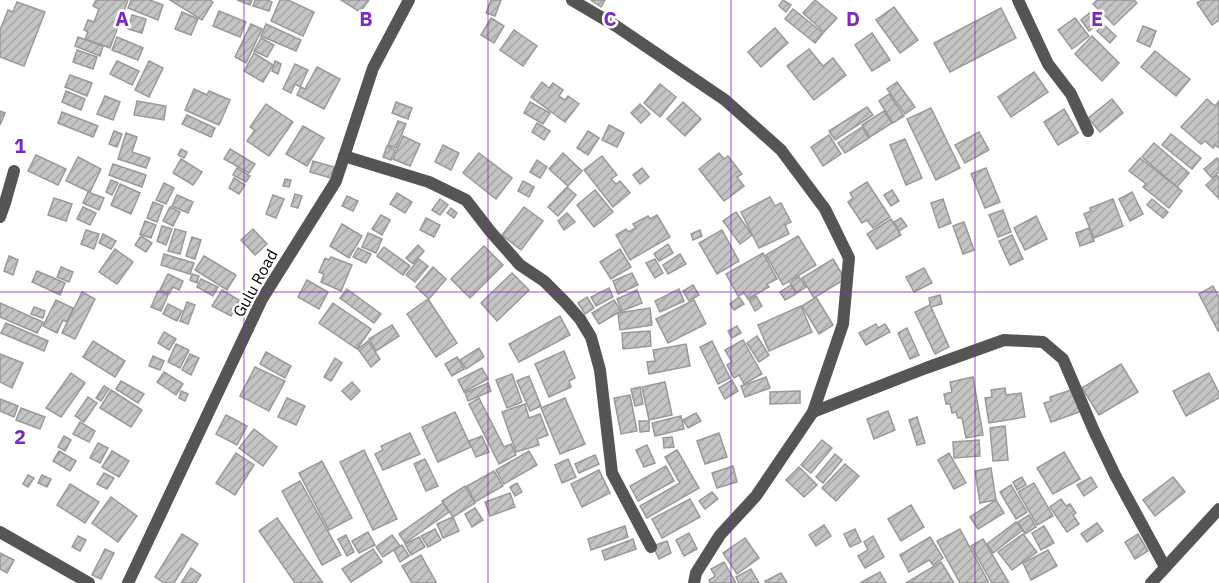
<svg xmlns="http://www.w3.org/2000/svg" width="1219" height="583" font-family="'IBM Plex Sans',sans-serif">
<style>
.building{fill:url(#building-hatch);stroke:#999;stroke-width:1.5}
.lines{fill:none;stroke-linecap:round;stroke-linejoin:round}
.street{stroke:#555;stroke-width:12}
.grid{fill:none;stroke:#7b2cbf;stroke-width:1.5;stroke-opacity:0.55}
.labels{text-anchor:middle;stroke-width:5;stroke-linejoin:round;paint-order:stroke}
.street-label{font-size:16px;fill:#000;stroke:#fff}
.grid-label{font-size:20px;text-anchor:middle;font-weight:bold;fill:#7b2cbf;stroke:#fff;stroke-width:5;stroke-linejoin:round;paint-order:stroke}
</style>
<defs>
<pattern id="building-hatch" width="6" height="6" patternUnits="userSpaceOnUse" patternTransform="scale(1.5)"><rect width="6" height="6" fill="#c4c4c4"/><path d="M-1 1l2-2M0 6l6-6M5 7l2-2" fill="none" stroke="#a7a7a7"/></pattern>
</defs>
<rect width="100%" height="100%" fill="#fff"/>
<g class="building">
<polygon points="96,0 128,0 110,48 85,39 88,32 84,30 88,20 94,22 99,9 93,6"/>
<polygon points="131,0 150,0 163,5 158,20 128,8"/>
<polygon points="170,0 210,0 213,2 202,20"/>
<polygon points="237,0 252,0 250,5"/>
<polygon points="255,0 267,0 272,2 269,11 253,6"/>
<polygon points="280,0 288,0 314,12 303,36 271,21"/>
<polygon points="341,0 369,0 360,12"/>
<polygon points="491,0 501,0 495,16 486,13"/>
<polygon points="591,0 605,0 601,7"/>
<polygon points="783,0 791,5 786,12 779,6"/>
<polygon points="815,0 837,18 824,32 803,13"/>
<polygon points="1097,0 1134,0 1137,3 1114,25 1093,4"/>
<polygon points="1202,0 1219,0 1219,20 1212,25 1197,3"/>
<polygon points="17,2 45,12 24,66 0,57 0,30 8,10 13,12"/>
<polygon points="894,7 918,40 900,53 876,20"/>
<polygon points="1001,8 1016,38 950,72 934,43"/>
<polygon points="793,9 823,33 815,43 785,19"/>
<polygon points="219,11 246,22 240,37 213,26"/>
<polygon points="1092,11 1100,23 1089,31 1081,20"/>
<polygon points="182,12 198,19 191,35 175,29"/>
<polygon points="132,15 146,19 142,33 128,29"/>
<polygon points="491,18 504,26 494,43 481,35"/>
<polygon points="1075,18 1089,36 1072,49 1058,30"/>
<polygon points="251,24 262,29 246,63 235,57"/>
<polygon points="266,24 301,40 296,51 261,36"/>
<polygon points="1103,24 1116,36 1110,43 1097,31"/>
<polygon points="1143,26 1156,31 1150,47 1137,41"/>
<polygon points="775,28 788,43 761,67 748,52"/>
<polygon points="514,30 537,46 523,66 500,50"/>
<polygon points="872,33 890,60 872,71 855,45"/>
<polygon points="1092,36 1119,63 1102,81 1075,54"/>
<polygon points="78,37 103,46 100,56 75,46"/>
<polygon points="117,37 143,48 138,60 112,50"/>
<polygon points="261,38 274,45 267,57 254,51"/>
<polygon points="809,49 823,66 833,58 846,75 814,100 787,66"/>
<polygon points="77,50 97,57 93,69 73,62"/>
<polygon points="1155,51 1190,79 1176,96 1141,67"/>
<polygon points="254,53 273,65 263,82 244,71"/>
<polygon points="117,61 139,71 132,85 110,74"/>
<polygon points="149,61 163,68 149,97 135,90"/>
<polygon points="275,61 281,64 278,74 272,71"/>
<polygon points="295,64 308,70 300,87 295,84 291,93 283,89"/>
<polygon points="317,67 340,79 324,109 297,95 301,87 305,89"/>
<polygon points="1034,72 1048,92 1011,117 998,97"/>
<polygon points="70,75 92,83 87,96 65,87"/>
<polygon points="542,82 549,88 553,83 563,90 559,96 565,100 568,96 579,104 565,122 531,97"/>
<polygon points="897,82 915,107 905,114 887,89"/>
<polygon points="660,84 676,97 660,117 644,103"/>
<polygon points="194,89 207,95 209,91 230,100 219,125 185,110"/>
<polygon points="66,91 85,99 81,110 62,102"/>
<polygon points="889,94 904,116 893,123 879,101"/>
<polygon points="105,96 120,102 113,120 97,114"/>
<polygon points="1112,99 1123,113 1100,132 1088,118"/>
<polygon points="1207,99 1215,106 1219,101 1219,148 1215,145 1213,148 1205,141 1201,144 1181,127"/>
<polygon points="137,101 166,106 164,120 134,115"/>
<polygon points="396,102 412,108 408,119 392,113"/>
<polygon points="530,102 550,113 543,124 524,113"/>
<polygon points="683,102 701,119 685,136 667,119"/>
<polygon points="266,104 293,122 269,156 247,141 255,130 250,127"/>
<polygon points="640,104 650,114 641,123 631,113"/>
<polygon points="867,107 873,115 835,140 829,131"/>
<polygon points="931,108 960,168 936,180 907,119"/>
<polygon points="1064,109 1078,133 1058,145 1044,122"/>
<polygon points="0,111 5,113 0,125"/>
<polygon points="884,111 892,123 870,137 862,125"/>
<polygon points="62,112 98,126 93,137 58,123"/>
<polygon points="187,115 215,128 211,137 182,124"/>
<polygon points="398,121 406,124 396,148 388,145"/>
<polygon points="537,123 550,131 544,140 532,132"/>
<polygon points="609,125 624,133 617,147 602,140"/>
<polygon points="303,126 324,138 307,166 286,154"/>
<polygon points="862,127 869,138 845,153 838,143"/>
<polygon points="114,131 122,134 117,147 109,144"/>
<polygon points="588,131 599,138 588,155 577,148"/>
<polygon points="979,132 989,150 965,163 955,145"/>
<polygon points="126,133 137,137 132,152 150,158 146,168 118,159"/>
<polygon points="1171,134 1201,158 1192,169 1162,145"/>
<polygon points="829,135 841,154 823,166 811,147"/>
<polygon points="403,136 420,144 410,166 393,159"/>
<polygon points="905,139 922,178 906,185 890,145"/>
<polygon points="1154,143 1189,173 1177,187 1142,157"/>
<polygon points="443,145 459,153 451,170 435,162"/>
<polygon points="387,146 395,150 391,160 383,157"/>
<polygon points="181,149 187,152 184,158 178,155"/>
<polygon points="230,149 255,164 249,173 224,159"/>
<polygon points="479,153 512,178 496,199 463,173"/>
<polygon points="563,153 582,171 568,186 549,169"/>
<polygon points="719,153 724,159 728,156 742,174 737,177 744,186 724,201 699,169"/>
<polygon points="36,155 66,169 58,185 28,171"/>
<polygon points="602,156 617,175 611,179 616,184 620,181 630,193 613,207 584,170"/>
<polygon points="78,157 101,169 90,192 66,181"/>
<polygon points="1140,158 1182,191 1169,208 1143,187 1146,184 1129,171"/>
<polygon points="1217,158 1219,160 1219,172 1212,178 1204,169"/>
<polygon points="181,159 202,172 193,185 173,173"/>
<polygon points="537,160 547,167 540,178 530,172"/>
<polygon points="313,161 334,167 331,178 310,172"/>
<polygon points="113,164 146,175 142,187 109,175"/>
<polygon points="237,168 250,176 246,182 233,175"/>
<polygon points="642,168 649,177 640,184 633,175"/>
<polygon points="986,168 1000,202 985,208 971,174"/>
<polygon points="1217,175 1219,177 1219,199 1206,185"/>
<polygon points="234,178 245,185 239,194 229,188"/>
<polygon points="285,179 291,180 289,187 283,186"/>
<polygon points="111,180 118,183 112,195 106,192"/>
<polygon points="523,181 534,187 529,197 518,191"/>
<polygon points="867,182 890,217 873,228 867,220 862,223 848,202 853,198 850,193"/>
<polygon points="164,183 174,188 166,204 156,200"/>
<polygon points="120,184 140,193 131,214 111,205"/>
<polygon points="567,187 576,195 558,216 548,207"/>
<polygon points="595,190 613,212 594,227 577,205"/>
<polygon points="892,190 899,201 891,206 884,195"/>
<polygon points="88,192 104,198 99,210 83,203"/>
<polygon points="1132,192 1143,214 1130,221 1119,199"/>
<polygon points="397,193 412,202 405,213 390,204"/>
<polygon points="295,194 302,196 298,208 291,206"/>
<polygon points="177,195 193,202 188,213 172,206"/>
<polygon points="273,195 284,199 276,218 266,214"/>
<polygon points="347,196 358,201 353,211 342,206"/>
<polygon points="770,197 775,206 781,203 791,222 785,225 789,234 759,248 741,212"/>
<polygon points="54,198 72,204 66,221 48,215"/>
<polygon points="440,199 448,205 440,215 432,210"/>
<polygon points="943,199 951,223 939,228 931,203"/>
<polygon points="1113,199 1123,226 1094,238 1084,214 1091,211 1090,208"/>
<polygon points="1152,199 1168,212 1163,218 1147,205"/>
<polygon points="153,202 163,206 157,222 147,218"/>
<polygon points="83,207 96,213 90,225 77,219"/>
<polygon points="170,207 180,212 173,226 163,221"/>
<polygon points="524,207 543,221 521,250 502,235"/>
<polygon points="451,208 457,213 454,218 447,213"/>
<polygon points="1003,210 1011,232 998,237 989,215"/>
<polygon points="736,212 752,235 740,244 723,221"/>
<polygon points="567,213 575,222 564,230 558,221"/>
<polygon points="381,215 390,220 382,235 372,229"/>
<polygon points="657,215 670,237 630,260 616,235 626,229 628,232 636,228 633,224 648,216 650,219"/>
<polygon points="1036,216 1047,239 1025,250 1014,228"/>
<polygon points="426,218 440,225 434,237 420,230"/>
<polygon points="901,218 907,226 899,231 894,222"/>
<polygon points="891,219 901,235 877,249 867,234"/>
<polygon points="145,221 156,225 151,238 140,234"/>
<polygon points="964,222 974,250 963,254 953,226"/>
<polygon points="342,224 362,236 349,258 330,246"/>
<polygon points="162,226 172,229 166,245 157,241"/>
<polygon points="1089,228 1094,241 1080,246 1076,233"/>
<polygon points="175,229 186,232 180,254 168,251"/>
<polygon points="253,229 267,244 255,255 241,240"/>
<polygon points="86,230 99,234 94,249 81,244"/>
<polygon points="700,230 702,236 693,240 691,234"/>
<polygon points="722,230 739,261 717,274 699,243"/>
<polygon points="368,233 382,239 376,253 362,247"/>
<polygon points="103,234 116,241 111,249 99,243"/>
<polygon points="1012,235 1023,259 1010,265 999,241"/>
<polygon points="141,236 152,243 146,252 135,245"/>
<polygon points="798,236 816,265 783,285 766,255"/>
<polygon points="192,237 201,240 195,259 186,256"/>
<polygon points="668,244 673,253 659,261 654,254"/>
<polygon points="418,245 424,251 413,264 406,258"/>
<polygon points="484,246 503,265 470,298 451,279"/>
<polygon points="384,247 410,266 403,275 377,256"/>
<polygon points="358,248 371,254 366,263 353,257"/>
<polygon points="115,249 133,262 117,284 99,272"/>
<polygon points="620,249 631,267 611,279 600,262"/>
<polygon points="763,253 777,279 767,284 769,287 748,299 744,293 738,296 726,274"/>
<polygon points="164,254 194,263 190,274 161,265"/>
<polygon points="680,254 686,264 668,274 663,265"/>
<polygon points="9,256 18,260 13,275 4,271"/>
<polygon points="204,256 236,275 227,290 195,270"/>
<polygon points="331,257 352,265 341,291 321,282 324,274 319,272 325,258 329,260"/>
<polygon points="419,259 428,266 415,282 406,275"/>
<polygon points="655,259 663,273 655,278 646,263"/>
<polygon points="833,259 845,279 814,298 802,278"/>
<polygon points="61,267 73,272 69,282 57,277"/>
<polygon points="433,267 446,279 429,299 416,287"/>
<polygon points="924,268 932,283 914,292 906,277"/>
<polygon points="37,271 65,283 60,295 32,282"/>
<polygon points="512,273 529,290 497,321 481,303"/>
<polygon points="632,273 638,285 618,294 613,281"/>
<polygon points="168,274 183,281 179,290 173,287 169,294 160,290"/>
<polygon points="192,274 199,276 197,283 190,280"/>
<polygon points="799,277 806,287 797,293 790,283"/>
<polygon points="201,279 218,287 213,296 197,287"/>
<polygon points="307,280 328,292 319,309 298,297"/>
<polygon points="693,285 699,295 689,301 683,291"/>
<polygon points="791,285 796,294 785,300 780,292"/>
<polygon points="1213,286 1219,297 1219,330 1218,331 1199,294"/>
<polygon points="609,288 613,297 596,306 591,297"/>
<polygon points="347,289 381,314 374,323 340,298"/>
<polygon points="679,289 684,301 660,312 655,301"/>
<polygon points="222,290 239,300 231,316 212,306"/>
<polygon points="637,290 642,303 622,311 617,299"/>
<polygon points="158,291 168,295 161,311 151,307"/>
<polygon points="82,292 95,299 75,339 62,333"/>
<polygon points="940,295 942,304 931,307 949,347 935,354 915,312 930,305 929,298"/>
<polygon points="756,296 762,306 755,311 749,300"/>
<polygon points="587,297 594,308 585,314 578,303"/>
<polygon points="739,297 744,304 734,310 730,304"/>
<polygon points="816,297 833,325 819,334 802,306"/>
<polygon points="428,299 457,343 436,357 407,314"/>
<polygon points="56,300 73,308 67,322 63,320 57,333 43,326"/>
<polygon points="614,300 621,311 599,324 592,313"/>
<polygon points="694,300 706,324 668,343 656,319"/>
<polygon points="187,302 195,305 188,324 180,321"/>
<polygon points="0,303 43,322 37,333 0,317"/>
<polygon points="333,303 371,329 357,349 319,323"/>
<polygon points="168,304 182,311 177,321 163,314"/>
<polygon points="801,306 812,332 769,351 758,325"/>
<polygon points="34,307 45,311 43,318 31,314"/>
<polygon points="650,308 652,325 620,330 618,313"/>
<polygon points="560,316 570,335 519,362 509,344"/>
<polygon points="6,323 48,341 44,351 1,333"/>
<polygon points="876,324 878,328 885,324 890,332 866,345 859,333"/>
<polygon points="392,325 399,336 376,351 369,339"/>
<polygon points="737,326 741,333 732,338 728,331"/>
<polygon points="907,328 919,355 910,359 898,333"/>
<polygon points="650,331 651,346 623,349 622,333"/>
<polygon points="164,332 176,339 169,350 158,343"/>
<polygon points="757,336 769,355 759,362 747,343"/>
<polygon points="743,340 762,374 744,384 739,375 734,378 727,365 732,362 725,350"/>
<polygon points="93,341 125,361 115,377 83,357"/>
<polygon points="368,341 380,359 371,367 358,349"/>
<polygon points="712,341 730,378 718,384 700,347"/>
<polygon points="176,344 189,350 180,368 168,362"/>
<polygon points="686,344 690,366 649,374 647,362 655,361 653,350"/>
<polygon points="479,348 484,357 466,369 460,360"/>
<polygon points="564,351 575,378 569,381 571,387 549,397 535,364"/>
<polygon points="266,352 291,366 285,378 260,364"/>
<polygon points="0,354 23,363 12,388 0,382"/>
<polygon points="190,354 199,358 191,375 182,370"/>
<polygon points="153,356 164,361 160,370 149,366"/>
<polygon points="457,357 464,369 452,376 445,364"/>
<polygon points="335,358 342,363 331,381 324,377"/>
<polygon points="1121,364 1138,392 1099,415 1082,388"/>
<polygon points="255,367 285,381 269,411 240,396"/>
<polygon points="482,368 488,379 464,392 458,380"/>
<polygon points="164,372 183,384 176,395 157,382"/>
<polygon points="71,373 85,383 61,417 46,408"/>
<polygon points="1209,373 1219,393 1219,398 1186,416 1173,391"/>
<polygon points="512,374 522,402 507,408 496,380"/>
<polygon points="529,376 541,406 530,411 517,381"/>
<polygon points="766,377 770,388 745,397 741,386"/>
<polygon points="973,377 983,435 966,438 962,418 958,418 956,412 952,413 950,404 946,404 944,394 952,392 950,382"/>
<polygon points="732,380 738,391 725,399 719,388"/>
<polygon points="121,381 144,394 138,403 116,389"/>
<polygon points="352,382 360,391 351,400 342,391"/>
<polygon points="665,382 672,415 649,420 642,387"/>
<polygon points="488,383 491,391 468,401 465,393"/>
<polygon points="104,386 109,389 101,401 96,398"/>
<polygon points="640,387 643,404 635,406 631,389"/>
<polygon points="1005,388 1006,395 1021,393 1025,417 989,423 985,398 992,397 991,390"/>
<polygon points="1074,389 1082,411 1051,422 1044,403 1051,401 1050,397"/>
<polygon points="111,390 142,410 131,427 100,408"/>
<polygon points="181,391 188,394 185,401 179,398"/>
<polygon points="800,391 800,403 770,404 770,392"/>
<polygon points="630,395 637,431 621,434 614,398"/>
<polygon points="88,397 97,403 84,422 75,416"/>
<polygon points="287,398 305,406 296,425 278,417"/>
<polygon points="479,398 504,447 511,444 516,455 499,464 469,404"/>
<polygon points="565,398 585,444 560,454 541,408"/>
<polygon points="0,399 18,406 14,417 0,411"/>
<polygon points="525,404 529,418 540,414 548,435 537,439 539,445 516,452 502,412"/>
<polygon points="21,408 45,417 40,429 16,420"/>
<polygon points="888,411 895,430 874,439 867,419"/>
<polygon points="455,412 471,447 438,462 422,427"/>
<polygon points="696,413 701,421 688,428 683,420"/>
<polygon points="226,415 247,426 237,445 216,434"/>
<polygon points="681,416 684,429 655,436 652,423"/>
<polygon points="917,417 925,443 917,445 909,420"/>
<polygon points="639,421 649,421 649,431 640,432"/>
<polygon points="80,422 95,431 89,442 73,434"/>
<polygon points="1005,426 1008,460 993,461 990,428"/>
<polygon points="254,429 277,447 263,466 239,448"/>
<polygon points="410,433 420,454 383,470 375,454 383,450 381,446"/>
<polygon points="719,433 727,457 705,464 697,441"/>
<polygon points="64,436 71,440 65,451 58,447"/>
<polygon points="482,436 489,452 476,457 469,441"/>
<polygon points="672,437 674,447 664,448 663,438"/>
<polygon points="822,440 832,448 811,473 801,465"/>
<polygon points="979,440 980,456 954,458 953,442"/>
<polygon points="98,443 108,448 100,463 90,458"/>
<polygon points="647,445 655,463 644,467 636,450"/>
<polygon points="364,450 397,519 373,530 340,462"/>
<polygon points="677,450 699,488 647,518 640,506 680,483 665,457"/>
<polygon points="59,451 76,461 70,471 53,461"/>
<polygon points="112,451 129,461 119,477 102,467"/>
<polygon points="529,451 537,465 504,484 496,470"/>
<polygon points="1064,452 1080,479 1053,494 1037,468"/>
<polygon points="236,453 254,465 235,495 216,483"/>
<polygon points="949,453 966,483 954,489 938,460"/>
<polygon points="835,454 842,460 823,483 816,477"/>
<polygon points="595,455 599,464 579,473 575,464"/>
<polygon points="425,459 438,486 426,491 414,464"/>
<polygon points="568,459 576,477 562,483 555,465"/>
<polygon points="322,461 352,518 329,530 299,473"/>
<polygon points="845,464 859,476 836,501 822,488"/>
<polygon points="666,466 674,481 638,501 630,486"/>
<polygon points="733,466 737,482 717,488 712,473"/>
<polygon points="799,467 817,485 804,497 786,480"/>
<polygon points="991,468 996,500 980,503 975,471"/>
<polygon points="599,470 610,493 582,507 571,484"/>
<polygon points="494,471 503,486 475,502 467,486"/>
<polygon points="104,473 114,478 107,489 97,484"/>
<polygon points="28,475 34,478 28,487 23,484"/>
<polygon points="42,475 51,479 47,487 38,483"/>
<polygon points="1022,477 1026,485 1017,490 1013,482"/>
<polygon points="1091,477 1097,487 1084,496 1077,485"/>
<polygon points="1173,477 1185,492 1155,516 1143,500"/>
<polygon points="300,481 341,555 322,565 282,491"/>
<polygon points="517,483 522,492 515,496 510,487"/>
<polygon points="1034,483 1053,516 1037,525 1018,492"/>
<polygon points="70,484 99,502 85,523 57,505"/>
<polygon points="1011,485 1027,512 1016,519 1000,492"/>
<polygon points="465,486 475,503 453,517 442,501"/>
<polygon points="712,492 718,499 705,509 699,501"/>
<polygon points="510,493 515,507 490,516 485,502"/>
<polygon points="111,497 137,516 118,542 92,523"/>
<polygon points="690,499 700,517 662,538 652,519"/>
<polygon points="1061,499 1066,506 1070,504 1076,513 1073,515 1079,524 1067,532 1050,507"/>
<polygon points="996,500 1004,513 978,529 970,517"/>
<polygon points="443,503 449,512 405,543 399,534"/>
<polygon points="911,505 924,527 901,541 888,519"/>
<polygon points="475,508 483,520 472,527 465,514"/>
<polygon points="1029,515 1036,527 1025,534 1018,522"/>
<polygon points="453,517 459,531 443,538 437,524"/>
<polygon points="277,518 323,583 295,583 259,531"/>
<polygon points="1016,522 1023,530 993,553 987,544"/>
<polygon points="1097,523 1103,531 1087,542 1081,534"/>
<polygon points="824,525 831,536 816,546 809,535"/>
<polygon points="625,526 628,537 591,550 588,539"/>
<polygon points="1044,526 1054,543 1041,550 1032,533"/>
<polygon points="435,529 441,540 428,547 421,536"/>
<polygon points="855,529 861,542 850,547 844,534"/>
<polygon points="960,529 989,583 960,583 937,541"/>
<polygon points="368,532 375,545 359,553 352,541"/>
<polygon points="689,533 697,549 684,556 676,540"/>
<polygon points="182,534 198,544 174,583 164,583 155,577"/>
<polygon points="1023,534 1037,552 1012,570 998,552"/>
<polygon points="1138,534 1148,551 1135,559 1125,542"/>
<polygon points="346,535 354,552 347,556 338,539"/>
<polygon points="392,535 400,546 383,557 376,547"/>
<polygon points="78,536 86,540 80,551 72,547"/>
<polygon points="873,536 884,557 865,568 858,556 868,550 864,542"/>
<polygon points="419,537 425,547 411,555 405,544"/>
<polygon points="930,537 943,558 933,565 929,560 909,572 900,555"/>
<polygon points="745,538 759,558 737,574 723,553"/>
<polygon points="633,539 636,549 605,560 602,551"/>
<polygon points="983,539 1009,583 992,583 971,546"/>
<polygon points="667,541 671,553 659,559 653,546"/>
<polygon points="402,545 409,556 400,562 394,550"/>
<polygon points="105,549 114,553 101,579 92,575"/>
<polygon points="373,549 382,562 351,582 342,569"/>
<polygon points="1048,550 1057,566 1031,580 1023,563"/>
<polygon points="0,553 14,560 7,573 0,569"/>
<polygon points="421,555 436,582 434,583 412,583 402,566"/>
<polygon points="724,562 736,583 710,583 709,580 715,576 711,569"/>
<polygon points="941,562 954,583 906,583"/>
<polygon points="191,568 201,575 196,583 181,583"/>
<polygon points="751,569 759,583 739,583 736,577"/>
<polygon points="880,572 886,583 860,583"/>
<polygon points="781,573 787,583 766,583 765,581"/>
</g>
<g class="lines">
<g class="street">
<polyline points="572,0 616,26 725,100 781,150 825,209 849,258 843,324 813,412 756,496 720,535 696,573 694,583"/>
<polyline points="1018,0 1048,64 1071,94 1088,131"/>
<polyline points="344,156 429,182 466,200 490,231 520,265 544,281 565,302 580,319 591,337 600,370 612,473 651,547"/>
<polyline points="0,217 5,203 14,171"/>
<polyline points="813,412 926,368 1004,340 1043,342 1063,359 1094,431 1115,475 1165,567"/>
<polyline points="0,532 89,583"/>
<polyline points="128,583 262,299 336,181 373,68 409,0"/>
<polyline points="1151,583 1219,509"/>
</g>
</g>
<path class="grid" d="M 244,0 L 244,583M 488,0 L 488,583M 731,0 L 731,583M 975,0 L 975,583M 0,292 L 1219,292"/>
<g class="labels">
<g class="street-label">
<text transform="translate(255 283) rotate(-61)" y="6">Gulu Road</text>
</g>
</g>
<g class="grid-label">
<text x="122" y="26">A</text>
<text x="366" y="26">B</text>
<text x="610" y="26">C</text>
<text x="853" y="26">D</text>
<text x="1097" y="26">E</text>
<text x="20" y="153">1</text>
<text x="20" y="444">2</text>
</g>
</svg>
